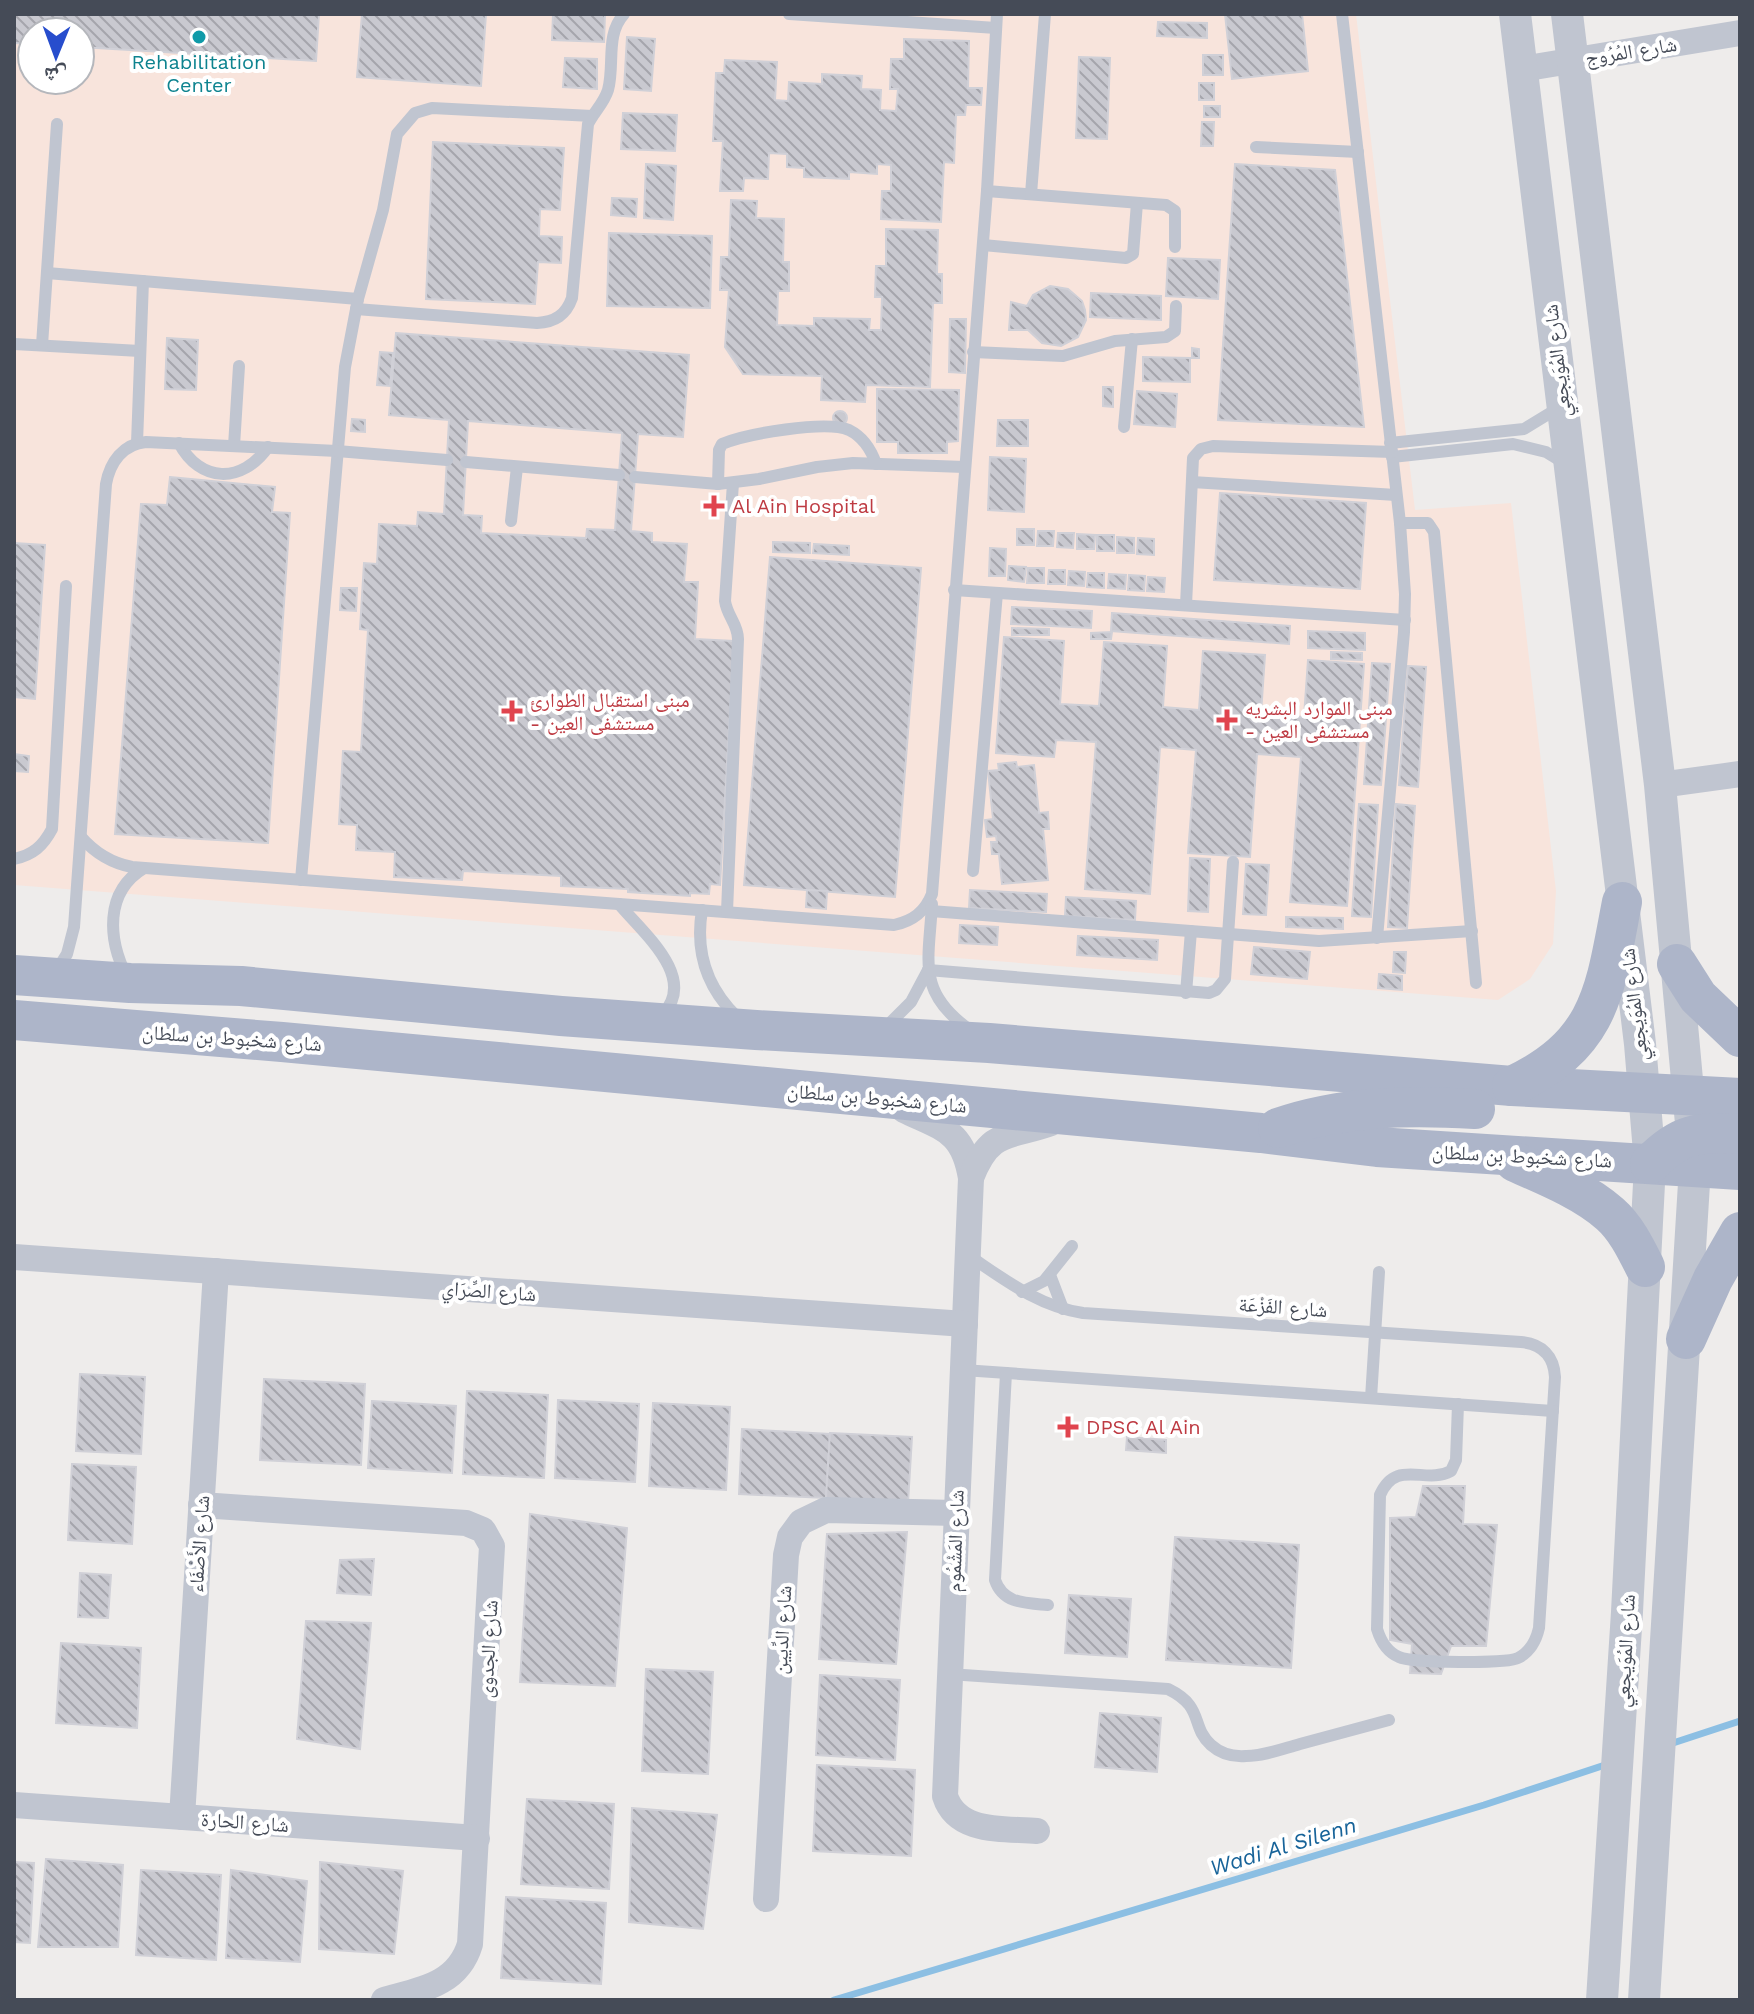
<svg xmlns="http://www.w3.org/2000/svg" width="1754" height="2014" font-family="'Work Sans','Noto Naskh Arabic',sans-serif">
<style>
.medical{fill:#f8e4dc;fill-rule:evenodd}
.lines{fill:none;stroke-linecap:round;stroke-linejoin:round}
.stream{stroke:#8cbfe3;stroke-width:7}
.building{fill:url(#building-back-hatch);stroke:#d0d0d7;stroke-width:2;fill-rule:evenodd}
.service{stroke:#c0c5d0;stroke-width:12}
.minor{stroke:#c0c5d0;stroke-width:26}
.tertiary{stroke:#c0c5d0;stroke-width:32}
.primary{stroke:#adb5c9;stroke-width:40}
.culture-dot{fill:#0f9aa8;stroke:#fff;stroke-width:3}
.health-dot{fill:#e0444e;stroke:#fff;stroke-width:3}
.labels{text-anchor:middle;stroke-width:8;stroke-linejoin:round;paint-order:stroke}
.street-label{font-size:20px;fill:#454b57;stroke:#fff}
.culture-label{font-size:20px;fill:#0d838f;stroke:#fff}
.health-label{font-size:20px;fill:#be3a42;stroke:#fff;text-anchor:start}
.water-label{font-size:22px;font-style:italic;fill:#176399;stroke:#fff}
</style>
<defs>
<pattern id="building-back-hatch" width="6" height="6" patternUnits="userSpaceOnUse" patternTransform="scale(2)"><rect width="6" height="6" fill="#c9c9d0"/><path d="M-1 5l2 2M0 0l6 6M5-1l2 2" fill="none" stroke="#a5a5ac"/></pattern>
</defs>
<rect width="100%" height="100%" fill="#eeeceb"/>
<path class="medical" d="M 14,14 L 1356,14 L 1415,510 L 1511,503 L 1556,891 L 1553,944 L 1530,979 L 1498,1000 L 14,885 ZM 32,32 L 80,32 L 80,80 L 32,80 Z"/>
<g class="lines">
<g class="stream">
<polyline points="1670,1744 1740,1721"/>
<polyline points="834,2000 1484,1805 1608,1764"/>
</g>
</g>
<g class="building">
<polygon points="14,14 319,14 316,61 80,47 80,32 32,32 32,44 14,43"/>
<polygon points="362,14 486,14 481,86 357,77"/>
<polygon points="553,14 605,14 604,42 552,40"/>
<polygon points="1225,14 1302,14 1308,71 1232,79"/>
<polygon points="1158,22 1207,23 1207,38 1157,36"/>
<polygon points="627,37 655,39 651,91 624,89"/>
<polygon points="904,39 969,41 968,88 982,88 981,105 966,105 965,115 956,115 954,163 944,162 941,222 881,219 882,191 891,191 891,165 877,164 877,174 849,172 849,179 804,177 804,168 787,167 787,154 769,153 768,179 744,178 743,191 720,191 723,141 713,141 716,73 724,73 725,60 777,62 775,100 788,101 789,82 822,84 822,74 862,76 861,89 881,90 880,110 896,111 898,89 890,89 891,59 904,59"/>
<rect x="1203" y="55" width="20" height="20"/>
<polygon points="1079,57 1110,58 1107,139 1076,138"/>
<polygon points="565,58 597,59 597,89 563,87"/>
<rect x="1199" y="83" width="15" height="17"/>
<rect x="1204" y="106" width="16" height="11"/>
<polygon points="623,113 677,115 675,151 621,149"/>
<polygon points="1202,122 1214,122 1213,146 1201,146"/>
<polygon points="433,142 564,148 560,210 540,209 539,236 562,237 561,263 538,262 535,304 426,299"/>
<polygon points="646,164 676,166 673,220 644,218"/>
<polygon points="1235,164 1335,170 1364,427 1218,420"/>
<polygon points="612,198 637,199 636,217 611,215"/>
<polygon points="731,200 757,201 756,218 784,219 783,262 789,262 789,291 778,291 777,325 814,326 814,318 870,319 869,330 881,330 882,297 875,297 876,266 886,266 886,229 938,230 937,274 942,274 942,303 933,303 930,387 866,385 865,402 821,400 822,376 743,374 725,347 729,290 720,290 721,257 729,257"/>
<polygon points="609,233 712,236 710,308 607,306"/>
<polygon points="1168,258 1220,260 1218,299 1166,296"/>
<polygon points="1050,286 1068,289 1082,301 1085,310 1086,320 1078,337 1061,346 1042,343 1028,330 1009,330 1011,302 1027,306 1033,295"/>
<polygon points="1091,293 1161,296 1161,320 1090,317"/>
<polygon points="950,319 966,319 965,373 949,372"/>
<path d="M 396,333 L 689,355 L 683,437 L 638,434 L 631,531 L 652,533 L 652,542 L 687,544 L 684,582 L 698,582 L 695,639 L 734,641 L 720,885 L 710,884 L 709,894 L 690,893 L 690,896 L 628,892 L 628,889 L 561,886 L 561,876 L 463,871 L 462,880 L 394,877 L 395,852 L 356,850 L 357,825 L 339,824 L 343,751 L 361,752 L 368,630 L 360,629 L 364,563 L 377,564 L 379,524 L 417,526 L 418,512 L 444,514 L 449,420 L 389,415 ZM 468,421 L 622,433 L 615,530 L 587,529 L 586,538 L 481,533 L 482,516 L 463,515 Z"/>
<polygon points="167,338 198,340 196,390 165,389"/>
<polygon points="1192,348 1199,349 1199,358 1192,358"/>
<polygon points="380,352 393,353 390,386 377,385"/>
<polygon points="1143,357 1190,358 1190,382 1143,381"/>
<polygon points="1103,387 1113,387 1113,407 1103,406"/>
<polygon points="877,389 959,390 958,441 947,442 947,453 898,453 898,442 877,442"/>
<polygon points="1137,391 1177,394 1175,427 1134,424"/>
<circle cx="840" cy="418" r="7"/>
<polygon points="352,419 365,420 365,432 351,431"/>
<polygon points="998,420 1028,420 1028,446 997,446"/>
<polygon points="990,457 1026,459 1024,512 988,510"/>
<polygon points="170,477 275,487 272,512 290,513 268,843 115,834 141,504 167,505"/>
<polygon points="1220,493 1366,503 1360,589 1214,580"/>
<rect x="1017" y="529" width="17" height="16"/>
<polygon points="1038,531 1054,531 1053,546 1037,546"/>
<polygon points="1058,533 1074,533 1073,548 1057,547"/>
<polygon points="1077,534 1095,535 1094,549 1077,549"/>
<rect x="1097" y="535" width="17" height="16"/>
<polygon points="1117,537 1134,538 1134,553 1117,553"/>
<polygon points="1138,538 1154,539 1154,555 1137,554"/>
<polygon points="773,542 810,543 810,553 773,552"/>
<polygon points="14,543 45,545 35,699 14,697"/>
<polygon points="814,544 849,546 849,555 813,553"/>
<polygon points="990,548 1006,549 1005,576 989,576"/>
<polygon points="770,557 921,568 895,897 744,885"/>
<polygon points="1009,566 1026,567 1024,582 1008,580"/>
<polygon points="1028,568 1044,568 1044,583 1027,583"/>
<polygon points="1049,570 1065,570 1065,584 1048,584"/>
<polygon points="1069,571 1085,572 1084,586 1068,585"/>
<polygon points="1088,573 1104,573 1104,588 1087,587"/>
<polygon points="1109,574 1126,575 1125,589 1108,588"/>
<polygon points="1129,575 1145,576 1144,591 1128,590"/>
<polygon points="1148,577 1165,578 1164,592 1147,591"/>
<polygon points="341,588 357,588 356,611 340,610"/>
<polygon points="1012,607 1092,611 1091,628 1011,624"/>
<polygon points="1112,613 1290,626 1289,644 1111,631"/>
<polygon points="1012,628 1049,629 1049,635 1012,635"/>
<polygon points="1308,631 1365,633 1365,650 1308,648"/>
<polygon points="1112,632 1111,639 1091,639 1091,633"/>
<polygon points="1004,637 1064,641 1060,704 1099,706 1104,642 1167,646 1163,707 1199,710 1203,651 1265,655 1261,714 1304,717 1308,660 1364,664 1347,906 1290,902 1301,757 1257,754 1250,857 1188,853 1196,750 1160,747 1150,894 1085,889 1096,742 1056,740 1054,757 996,753"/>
<polygon points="1331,652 1362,653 1362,660 1331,659"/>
<polygon points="1372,663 1390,664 1381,785 1364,784"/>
<polygon points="1408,666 1426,667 1418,787 1399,785"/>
<polygon points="14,754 29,756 28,772 14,771"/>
<polygon points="1016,762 1017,767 1034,765 1039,813 1048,812 1049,829 1043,829 1048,880 1002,884 999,854 992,854 991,842 997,842 996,836 987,837 985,820 993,819 988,771 999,770 998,764"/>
<polygon points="1359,804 1378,805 1371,917 1352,916"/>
<polygon points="1396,804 1415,806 1407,928 1388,927"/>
<polygon points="1190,858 1210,859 1208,912 1188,911"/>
<polygon points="1246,864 1269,865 1266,915 1243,914"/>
<polygon points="807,890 827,891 826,909 806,907"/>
<polygon points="970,890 1047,894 1046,912 969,908"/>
<polygon points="1066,897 1136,901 1135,920 1065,916"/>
<polygon points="1286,917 1343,918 1343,929 1286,927"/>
<polygon points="960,925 998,927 997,945 959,943"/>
<polygon points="1078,936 1158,940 1157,960 1077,955"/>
<polygon points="1254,947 1310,952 1307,979 1251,974"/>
<polygon points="1394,952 1406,952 1405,973 1393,972"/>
<polygon points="1379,974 1402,976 1402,990 1378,988"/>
<polygon points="80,1374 145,1377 141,1454 76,1451"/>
<polygon points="264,1379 365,1384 361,1465 260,1460"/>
<polygon points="467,1391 548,1395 544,1478 463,1474"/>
<polygon points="558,1400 639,1404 635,1482 555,1478"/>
<polygon points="372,1401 456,1406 452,1473 368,1468"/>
<polygon points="653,1403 730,1407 726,1490 649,1486"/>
<polygon points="742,1429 830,1434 826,1498 739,1494"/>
<polygon points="830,1433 912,1437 908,1503 826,1498"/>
<polygon points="1127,1437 1166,1440 1166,1453 1126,1450"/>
<polygon points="72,1464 136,1467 132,1544 68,1540"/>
<polygon points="1423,1486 1465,1486 1463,1524 1497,1525 1486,1646 1451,1646 1441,1674 1410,1673 1412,1644 1390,1640 1390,1518 1416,1517"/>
<polygon points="530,1514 627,1528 615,1686 520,1682"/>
<polygon points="907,1532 896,1664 819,1659 827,1534"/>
<polygon points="1175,1537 1299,1545 1291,1668 1166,1660"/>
<polygon points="374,1559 371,1595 337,1593 340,1560"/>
<polygon points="80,1573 111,1575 108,1618 78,1617"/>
<polygon points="1069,1595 1131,1599 1127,1657 1065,1653"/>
<polygon points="306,1621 371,1623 360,1749 297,1739"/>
<polygon points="61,1643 141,1648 137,1728 56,1723"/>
<polygon points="646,1669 713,1672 708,1774 642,1771"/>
<polygon points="820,1675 900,1680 895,1760 816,1755"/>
<polygon points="1100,1713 1161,1718 1157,1772 1095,1767"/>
<polygon points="817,1765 915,1770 911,1856 813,1851"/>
<polygon points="527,1799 614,1804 609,1889 521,1884"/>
<polygon points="632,1808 717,1815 703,1929 629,1922"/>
<polygon points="46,1859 123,1865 118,1947 38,1947"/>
<polygon points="14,1862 34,1863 30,1943 14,1942"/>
<polygon points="320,1862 403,1871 394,1954 319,1949"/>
<polygon points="141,1870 221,1875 216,1960 136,1955"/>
<polygon points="231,1870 307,1881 300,1962 226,1958"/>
<polygon points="506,1897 606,1903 601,1984 501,1978"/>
</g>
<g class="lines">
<g class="service">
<polyline points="789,14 996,28"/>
<polyline points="1342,14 1400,523 1405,594 1404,632 1377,938"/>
<polyline points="1256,147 1358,152"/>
<polyline points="987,191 1166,205 1175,211 1175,247"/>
<polyline points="1031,194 1045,14"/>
<polyline points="983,245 1126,258 1133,254 1137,203"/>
<polyline points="47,273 358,299"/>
<path d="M 356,309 L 537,323 C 555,322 566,315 572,298 L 588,124 C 594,112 604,103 608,90 C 615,64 605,35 624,14"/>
<polyline points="14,344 140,351"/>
<polyline points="42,345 57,124"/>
<polyline points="973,352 1063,356 1115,341 1166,337 1175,331 1176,306"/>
<polyline points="1124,427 1132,339"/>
<polyline points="137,443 143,281"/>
<path d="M 179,443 C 200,483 242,484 268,447"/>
<polyline points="1390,443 1524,429 1560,407"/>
<polyline points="234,446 239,366"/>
<polyline points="1392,457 1513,444 1546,452 1564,463"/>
<polyline points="466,462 619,475"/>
<polyline points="635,477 718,484 759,479 817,467 853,463 964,467"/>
<polyline points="1192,482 1396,495"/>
<path d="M 718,484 L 719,450 L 722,444 C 745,434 826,420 849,430 C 863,437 871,449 876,464"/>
<polyline points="511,521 517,467"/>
<polyline points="1400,523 1428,523 1434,532 1476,983"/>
<polyline points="954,590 1405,620"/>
<polyline points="1186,605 1193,458 1201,449 1213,446 1392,452"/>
<path d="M 81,837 C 95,853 111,863 132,867 L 894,925 C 913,921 925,912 932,894 L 987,191 L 997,14"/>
<path d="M 14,859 C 33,855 43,846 52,829 L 66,586"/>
<polyline points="973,871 997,593"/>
<polyline points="301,880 345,367 358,299 383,210 397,134 415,113 432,108 592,116"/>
<path d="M 619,904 C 642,932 698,977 663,1014"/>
<path d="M 932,904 C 929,961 916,992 970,1030"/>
<path d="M 702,910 C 695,952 706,987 737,1017"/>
<polyline points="931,911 1319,941 1472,931"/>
<path d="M 727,912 L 738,639 C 738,624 727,616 725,601 L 733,483"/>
<path d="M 57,970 L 67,954 L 74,927 L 106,484 C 110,462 123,444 146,442 L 337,451 L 447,460"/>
<polyline points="928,970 1209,993 1216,990 1225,979 1233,862"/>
<path d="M 127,977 C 108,940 104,892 144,868"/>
<polyline points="1186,993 1191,931"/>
<polyline points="885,1028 911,1002 928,970"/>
<path d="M 968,1255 C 1005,1280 1038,1306 1083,1313 L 1521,1342 C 1542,1344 1554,1356 1555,1377 L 1539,1628 C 1536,1641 1530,1652 1518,1658 C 1507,1664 1412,1663 1399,1657 C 1387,1652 1381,1642 1377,1629 L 1380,1495 C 1396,1458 1425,1485 1451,1471 L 1456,1460 L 1458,1404"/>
<polyline points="1050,1275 1063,1309"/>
<polyline points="1022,1292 1044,1281 1072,1246"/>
<polyline points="963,1370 1553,1411"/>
<path d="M 1006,1373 L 995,1580 C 1003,1604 1026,1603 1048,1605"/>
<polyline points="1371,1398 1379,1272"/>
<path d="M 949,1674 L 1168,1689 C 1205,1707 1190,1726 1211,1745 C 1221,1754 1233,1757 1246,1756 C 1264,1756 1282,1749 1300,1744 C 1330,1736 1359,1728 1389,1720"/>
</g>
<g class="minor">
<polyline points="1522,69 1740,33"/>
<polyline points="1660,785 1740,774"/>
<path d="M 904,1110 C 943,1129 963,1130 971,1178 L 945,1796 C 957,1834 1004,1828 1037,1831"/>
<path d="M 971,1178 C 990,1128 1010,1138 1051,1123"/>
<polyline points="14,1257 965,1324"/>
<path d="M 201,1505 L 466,1523 L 483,1530 L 492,1546 L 470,1944 C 458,1985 420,1990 384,2000"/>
<polyline points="14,1805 477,1838"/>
<polyline points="182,1817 216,1271"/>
<polyline points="766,1899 786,1555 790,1537 801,1522 826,1510 956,1513"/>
</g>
<g class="tertiary">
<polyline points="1515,14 1640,1044 1650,1164 1627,1612 1602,2000"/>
<polyline points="1567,14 1660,785 1695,1167 1644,2000"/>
</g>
<g class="primary">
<polyline points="1677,964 1698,997 1740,1037"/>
<polyline points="14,975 130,983 241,986 561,1016 756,1030 989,1043 1512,1086 1740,1098"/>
<polyline points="14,1020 282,1042 1261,1133 1377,1147 1740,1170"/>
<path d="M 1512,1086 C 1602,1044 1605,990 1622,902"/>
<path d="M 1278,1128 C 1342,1106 1408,1105 1475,1109"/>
<path d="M 1515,1162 C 1547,1176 1584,1191 1610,1214 C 1626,1228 1636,1249 1645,1267"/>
<path d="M 1650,1164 C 1681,1132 1698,1132 1740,1134"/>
<polyline points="1686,1339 1713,1279 1740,1232"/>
</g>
</g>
<circle class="culture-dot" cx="199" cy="37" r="8"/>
<g class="health-dot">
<path d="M710 494h8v8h8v8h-8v8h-8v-8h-8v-8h8z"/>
<path d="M508 699h8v8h8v8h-8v8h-8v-8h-8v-8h8z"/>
<path d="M1223 708h8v8h8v8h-8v8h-8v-8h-8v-8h8z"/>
<path d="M1064 1415h8v8h8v8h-8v8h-8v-8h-8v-8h8z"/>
</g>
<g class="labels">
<g class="street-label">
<text transform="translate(1631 51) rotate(-9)" y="7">شارع المُرُوج</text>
<text transform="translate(1557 361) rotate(-97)" y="7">شارع المُوَيجعِي</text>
<text transform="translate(1634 1005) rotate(-97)" y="7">شارع المُوَيجعِي</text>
<text transform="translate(232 1038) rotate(4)" y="7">شارع شخبوط بن سلطان</text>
<text transform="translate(877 1098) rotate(5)" y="7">شارع شخبوط بن سلطان</text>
<text transform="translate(1522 1156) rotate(3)" y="7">شارع شخبوط بن سلطان</text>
<text transform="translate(489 1291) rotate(4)" y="7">شارع الصِّرَاي</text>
<text transform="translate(1283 1307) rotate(4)" y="7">شارع الفَزْعَة</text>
<text transform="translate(955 1541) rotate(-88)" y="7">شارع المَشْمُوم</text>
<text transform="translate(199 1544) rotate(-86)" y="7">شارع الأَصْفَاء</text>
<text transform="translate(782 1630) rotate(-87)" y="7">شارع الدِّيين</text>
<text transform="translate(488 1649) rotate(-87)" y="7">شارع الجدوى</text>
<text transform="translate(1625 1651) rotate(-87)" y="7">شارع المُوَيجعِي</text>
<text transform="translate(245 1822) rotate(4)" y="7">شارع الحارة</text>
</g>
<g class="culture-label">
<text x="199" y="69">Rehabilitation<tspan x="199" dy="23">Center</tspan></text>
</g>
<g class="health-label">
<text x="732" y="513">Al Ain Hospital</text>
<text x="530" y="707">مبنى استقبال الطوارئ<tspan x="530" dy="23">- مستشفى العين</tspan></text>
<text x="1245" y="715">مبنى الموارد البشريه<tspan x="1245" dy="23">- مستشفى العين</tspan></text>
<text x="1086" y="1434">DPSC Al Ain</text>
</g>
<g class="water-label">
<text transform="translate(1283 1846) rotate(-17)" y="8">Wadi Al Silenn</text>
</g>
</g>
<rect width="1754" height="2014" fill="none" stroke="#454b57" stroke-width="32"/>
<g transform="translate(56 56) rotate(181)"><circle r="38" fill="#ffffff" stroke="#b5b7bc" stroke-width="2"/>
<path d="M0-6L14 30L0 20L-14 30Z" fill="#274dcd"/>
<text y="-12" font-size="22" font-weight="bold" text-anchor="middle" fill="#454b57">ش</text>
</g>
</svg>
